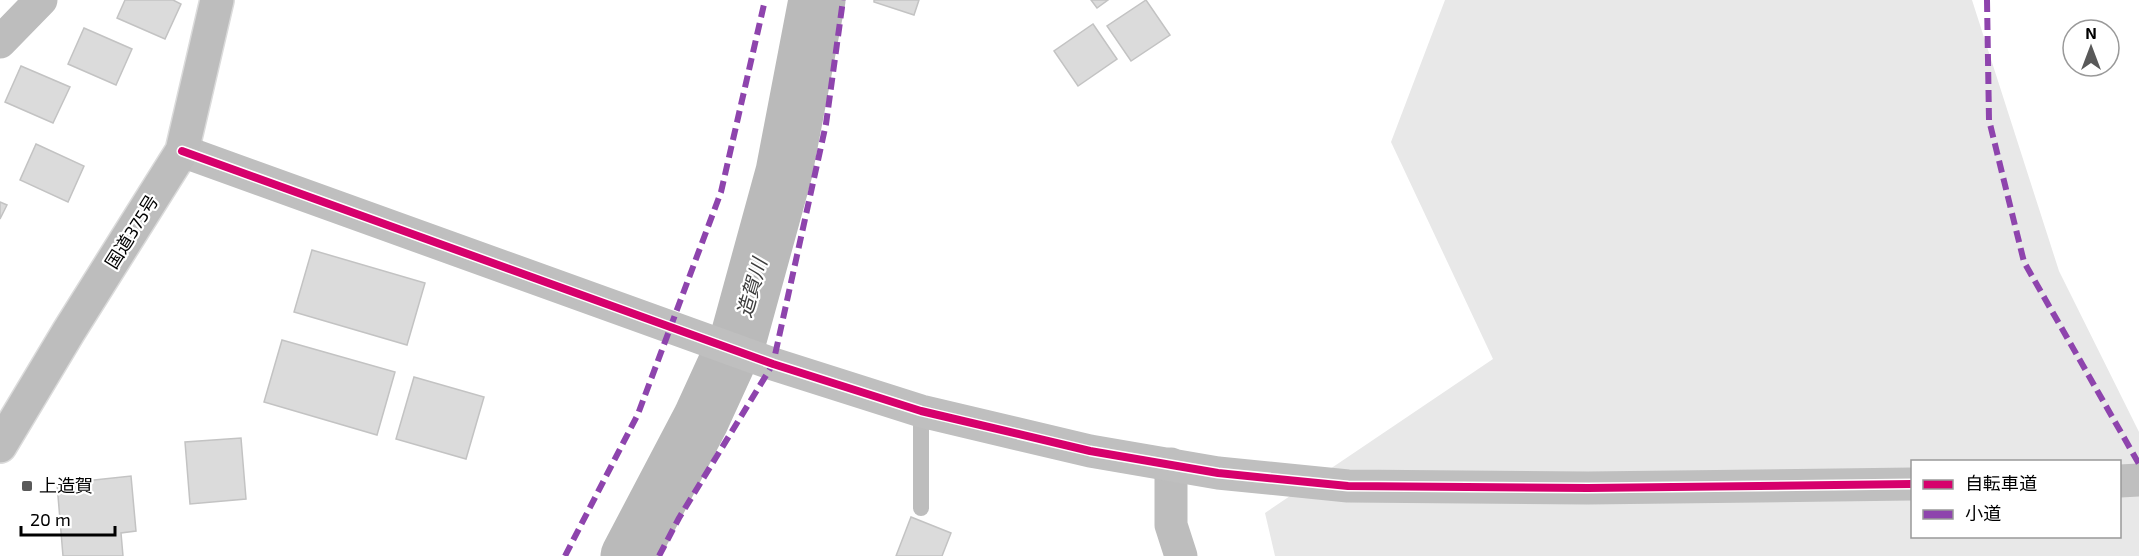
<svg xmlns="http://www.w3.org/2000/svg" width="2139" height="556" font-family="'Exo 2','Noto Sans JP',sans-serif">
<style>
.green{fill:#e8e8e8;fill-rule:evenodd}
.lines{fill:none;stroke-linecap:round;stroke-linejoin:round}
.river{stroke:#bababa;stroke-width:57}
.building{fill:#dbdbdb;stroke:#c3c3c3;stroke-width:1.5}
.highway-casing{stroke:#dbdbdb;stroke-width:36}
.lane{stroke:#bdbdbd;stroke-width:16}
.street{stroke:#bdbdbd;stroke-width:33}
.secondary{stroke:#bfbfbf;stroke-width:33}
.highway{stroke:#bdbdbd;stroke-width:33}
.quiet{stroke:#8e44ad;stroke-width:6;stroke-dasharray:12 6;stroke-linecap:butt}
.cycleway-casing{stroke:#fff;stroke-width:11}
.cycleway{stroke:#d6006c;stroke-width:8}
.poi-dot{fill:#595959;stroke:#fff;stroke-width:2}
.labels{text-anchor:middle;stroke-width:4.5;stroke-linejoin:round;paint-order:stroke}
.street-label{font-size:18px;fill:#000;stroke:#fff}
.poi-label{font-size:18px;fill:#000;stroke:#fff;text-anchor:start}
.water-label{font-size:20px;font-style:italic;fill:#3d3d3d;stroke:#fff}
</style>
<rect width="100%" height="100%" fill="#fff"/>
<path class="green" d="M 1445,0 L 1972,0 L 2059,271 L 2139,432 L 2139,556 L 1275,556 L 1265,513 L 1493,359 L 1391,142 ZM 1912,462 L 2120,462 L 2120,536 L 1912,536 Z"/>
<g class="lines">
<polyline class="river" points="629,556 701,419 739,336 784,172 817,0"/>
</g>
<g class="building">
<polygon points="125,0 173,0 181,4 165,39 117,18"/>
<polygon points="874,0 919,0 914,15 874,2"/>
<polygon points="1091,0 1108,0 1097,8"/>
<polygon points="1146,0 1170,35 1131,61 1107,26"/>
<polygon points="1093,24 1117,59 1078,86 1054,51"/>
<polygon points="84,28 132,49 116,85 68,64"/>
<polygon points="21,66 70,87 53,123 5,102"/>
<polygon points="36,144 84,166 68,202 20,180"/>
<polygon points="0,202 7,205 0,219"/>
<polygon points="312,250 425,283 407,345 294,312"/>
<polygon points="282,340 395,372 377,435 264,402"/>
<polygon points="414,377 484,397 466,459 396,439"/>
<polygon points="241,438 246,499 190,504 185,442"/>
<polygon points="131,476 136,531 121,533 123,556 63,556 57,484"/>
<polygon points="911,517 951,533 942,556 896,556"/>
</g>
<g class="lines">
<g class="highway-casing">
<polyline id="highway" points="0,446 69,331 182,151 217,0"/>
</g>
<polyline class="lane" points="921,411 921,508"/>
<g class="street">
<polyline points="0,42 41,0"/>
<polyline points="1171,464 1171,525 1181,556"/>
</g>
<g class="secondary">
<polyline points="182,151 773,364 921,411 1090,451 1218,473 1348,486 1588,488 1912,484"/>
<polyline points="2120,481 2139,480"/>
</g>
<use href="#highway" class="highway"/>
<g class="quiet">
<polyline points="1987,0 1989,120 2024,262 2139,464"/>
<polyline points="565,556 638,414 721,192 765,0"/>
<polyline points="659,556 679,518 773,364 826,124 843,0"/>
</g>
<g class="cycleway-casing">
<polyline id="cycleway" points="182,151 773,364 921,411 1090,451 1218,473 1348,486 1588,488 1912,484"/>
</g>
<use href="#cycleway" class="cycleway"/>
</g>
<rect class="poi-dot" x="21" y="480" width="12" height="12" rx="3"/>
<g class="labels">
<g class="street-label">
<text transform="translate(132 232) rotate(-58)" y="6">国道375号</text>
</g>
<g class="poi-label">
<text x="39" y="492">上造賀</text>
</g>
<g class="water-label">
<text transform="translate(752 288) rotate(-74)" y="7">造賀川</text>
</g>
</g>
<rect x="1911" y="460" width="210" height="78" fill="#ffffff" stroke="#999999" stroke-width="1.5"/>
<rect x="1923" y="480" width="30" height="9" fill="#d6006c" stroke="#999999" stroke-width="1.5"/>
<text x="1965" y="490" font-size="18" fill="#000000">自転車道</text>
<rect x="1923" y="510" width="30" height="9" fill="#8e44ad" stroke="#999999" stroke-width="1.5"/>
<text x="1965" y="520" font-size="18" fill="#000000">小道</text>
<g transform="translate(2091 48)"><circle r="28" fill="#ffffff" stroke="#999999" stroke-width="1.5"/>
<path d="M0-4.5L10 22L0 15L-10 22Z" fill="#595959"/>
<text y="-9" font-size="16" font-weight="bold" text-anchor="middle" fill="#000000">N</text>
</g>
<path d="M21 526v9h94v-9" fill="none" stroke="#000000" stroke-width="3"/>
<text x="30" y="526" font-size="18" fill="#000000" stroke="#ffffff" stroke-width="4.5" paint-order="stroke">20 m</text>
</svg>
